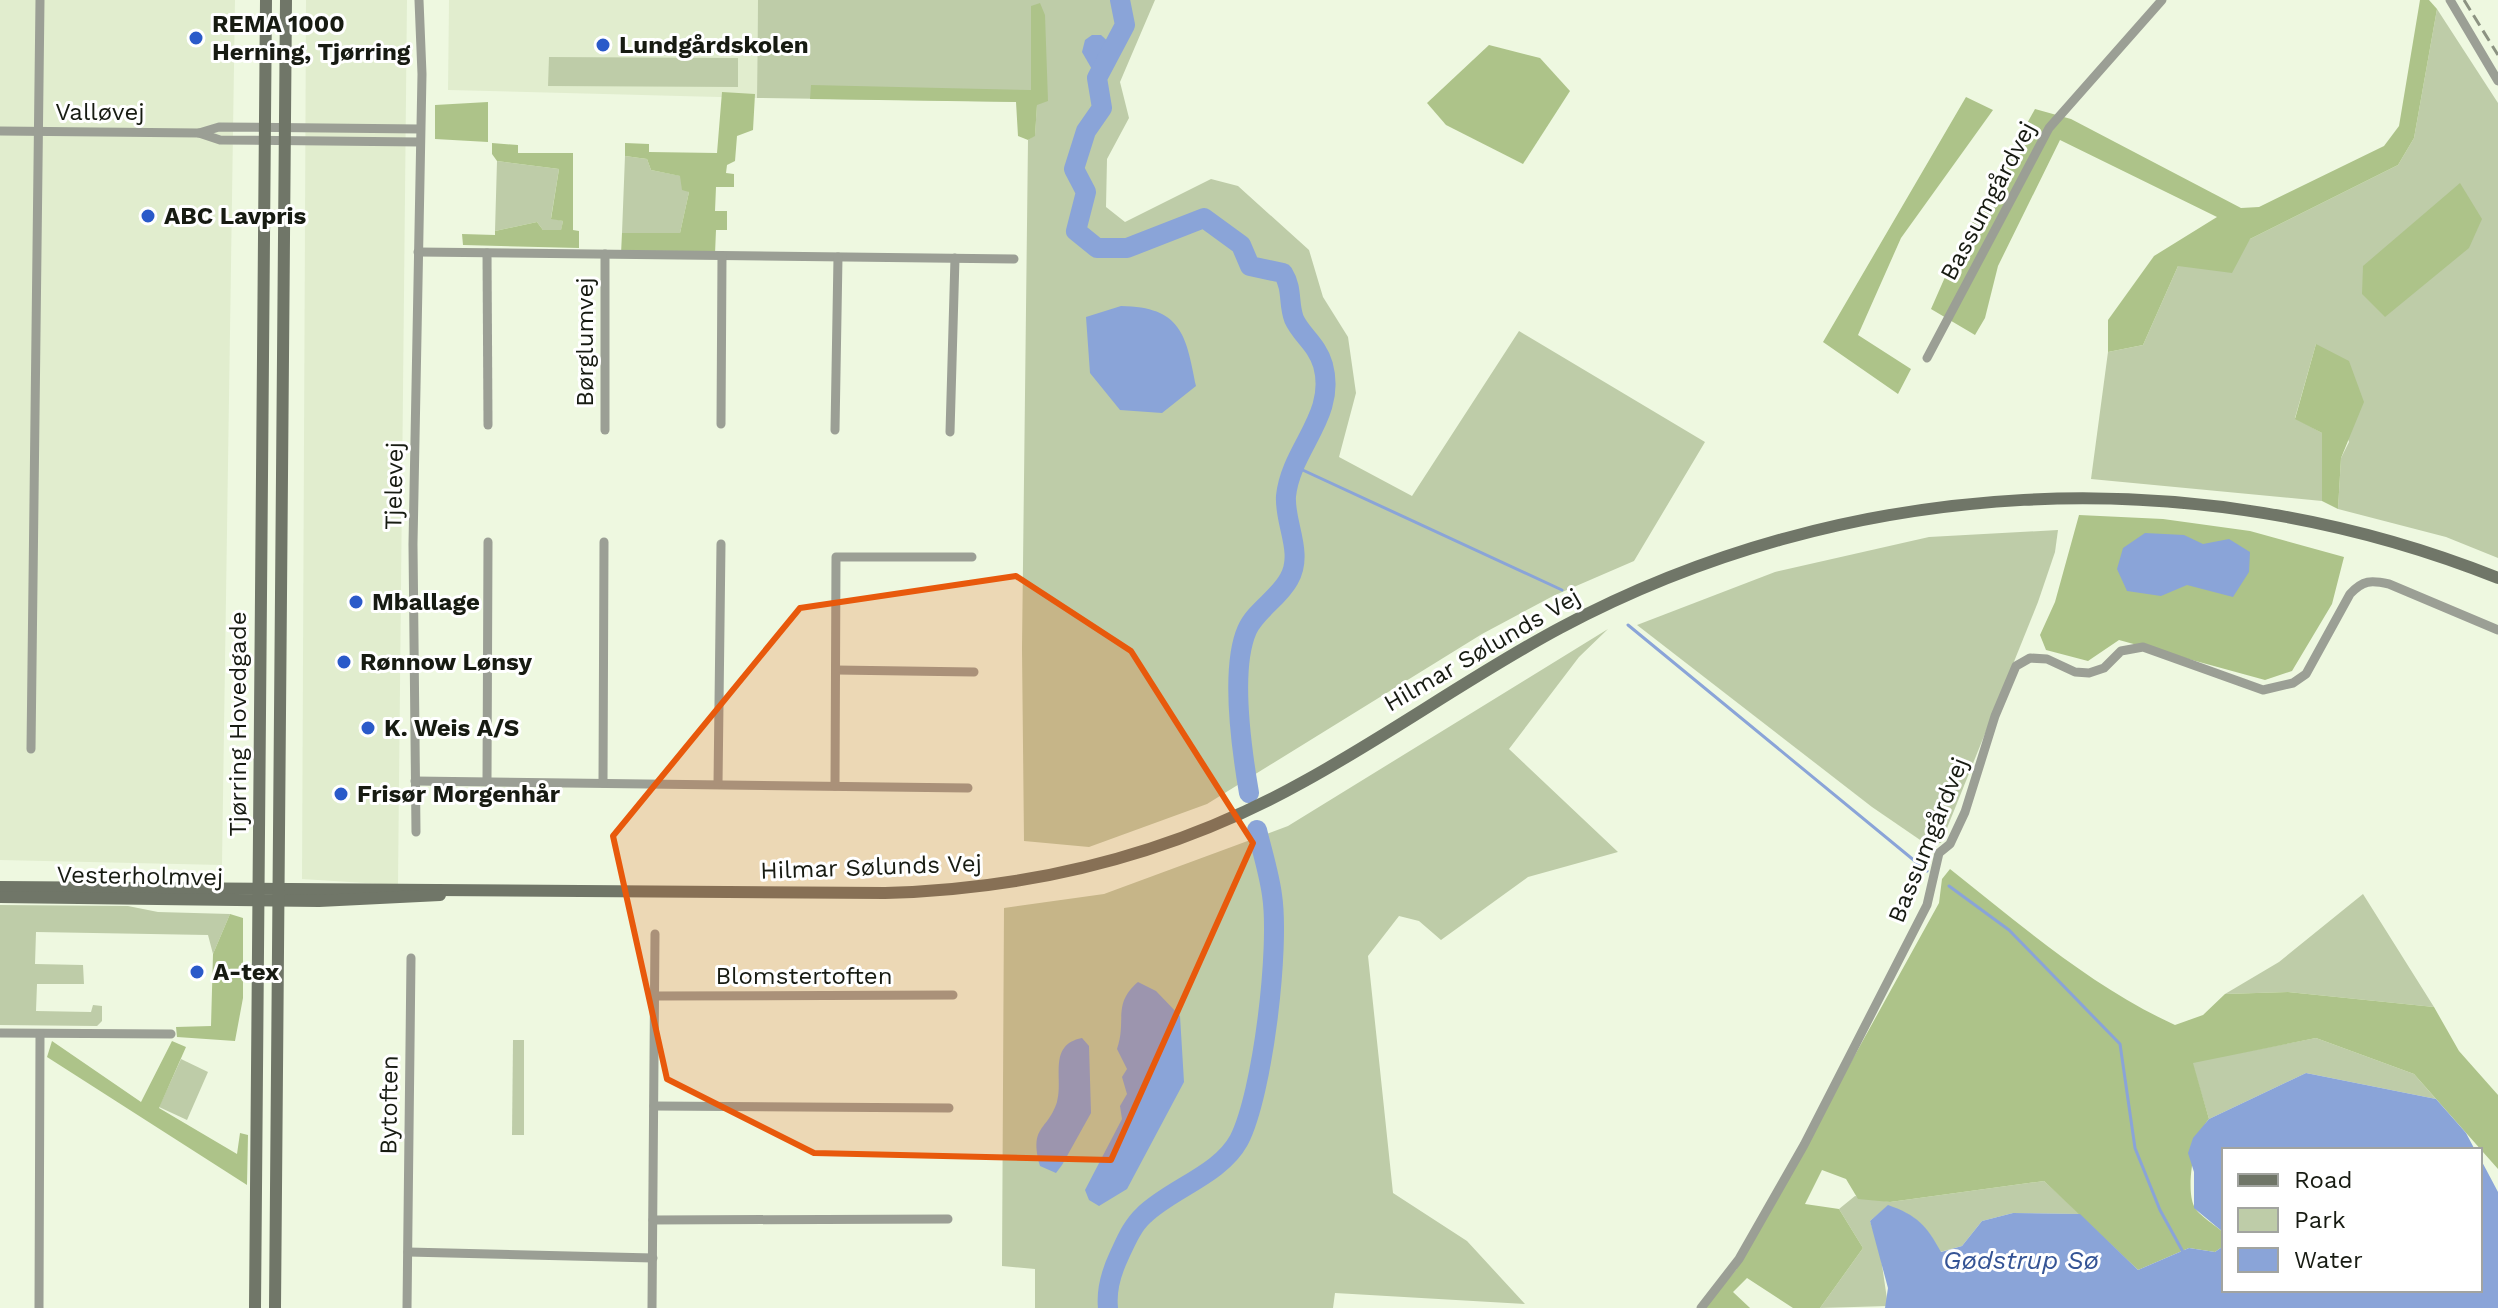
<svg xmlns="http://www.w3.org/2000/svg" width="2498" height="1308" font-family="'Work Sans',sans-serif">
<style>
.built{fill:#e1edce}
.green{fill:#becca8}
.forest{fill:#adc389}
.water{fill:#8aa4d8}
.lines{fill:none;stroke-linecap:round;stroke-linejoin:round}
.stream{stroke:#8aa4d8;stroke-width:3}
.river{stroke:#8aa4d8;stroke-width:20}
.street{stroke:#9b9f95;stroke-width:9}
.secondary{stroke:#707668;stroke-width:12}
.rail{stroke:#8c9382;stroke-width:3;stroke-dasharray:12 6;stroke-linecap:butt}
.marked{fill:#e8590c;fill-opacity:0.2;stroke:#e8590c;stroke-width:6;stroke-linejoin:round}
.poi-dot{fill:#2a5ac9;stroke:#fff;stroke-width:3}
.labels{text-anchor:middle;stroke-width:6;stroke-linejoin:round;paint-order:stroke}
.poi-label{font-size:24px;font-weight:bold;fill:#171b12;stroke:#fff;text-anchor:start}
.street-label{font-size:24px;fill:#171b12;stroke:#fff}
.water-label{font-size:26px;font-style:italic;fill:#355495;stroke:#fff}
</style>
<rect width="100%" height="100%" fill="#eef8e0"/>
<g class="built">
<polygon points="0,0 235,0 222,865 0,860"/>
<polygon points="306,0 407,0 398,885 302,879"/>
<polygon points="449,0 758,0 757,98 448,90"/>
</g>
<g class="green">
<polygon points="758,0 1155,0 1120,82 1129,118 1107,159 1106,207 1125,222 1211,179 1238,186 1309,250 1323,297 1348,337 1356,393 1339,457 1412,496 1519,331 1705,442 1634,561 1553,596 1482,634 1207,804 1089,847 1024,841 1022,649 1028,140 1035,135 1037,104 1043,102 757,98"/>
<polygon points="2437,9 2498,103 2498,558 2446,537 2338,509 2341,458 2349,442 2316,344 2295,418 2322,433 2322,501 2091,479 2108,352 2143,345 2178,266 2250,239 2398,165 2414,138"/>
<polygon points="549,57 738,58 738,87 548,86"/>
<polygon points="625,156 647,159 651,170 681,176 689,192 680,233 622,233"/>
<polygon points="497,161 559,169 551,218 563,221 561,231 543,230 537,222 495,231"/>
<polygon points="2058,530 2055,552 2038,602 1941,843 1926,844 1872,807 1637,625 1775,572 1929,537"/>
<polygon points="1608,629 1579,657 1509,749 1618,852 1528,877 1441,940 1419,921 1399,916 1368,956 1393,1193 1467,1241 1525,1304 1335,1293 1333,1308 1035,1308 1035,1269 1002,1266 1004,908 1104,894 1288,826"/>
<polygon points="2363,894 2434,1007 2288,992 2225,994 2279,962"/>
<polygon points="0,905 128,906 158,912 230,914 213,954 208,935 36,932 35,964 83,965 84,984 37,984 36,1011 91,1012 93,1005 102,1006 102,1021 97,1026 0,1025"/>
<polygon points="2316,1038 2414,1074 2436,1099 2306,1073 2209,1119 2192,1062"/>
<polygon points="513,1040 524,1040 524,1135 512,1135"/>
<polygon points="181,1059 208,1072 187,1120 159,1107"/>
<path d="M 2044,1181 L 2080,1214 L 2013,1213 L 1982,1221 L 1962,1246 L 1940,1252 C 1927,1226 1916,1215 1888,1206 L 1870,1221 L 1880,1251 L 1888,1306 L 1820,1308 L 1863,1248 L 1839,1209 L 1855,1196 L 1890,1202 Z"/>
</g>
<g class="forest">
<polygon points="2420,0 2429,0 2437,9 2414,138 2398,165 2250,239 2232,273 2178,266 2143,345 2108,352 2108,320 2154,256 2217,217 2060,140 1998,266 1985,318 1975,335 1931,309 1956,252 2035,109 2071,119 2241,208 2259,207 2384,146 2399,126"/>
<polygon points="1040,3 1045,15 1048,101 1037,105 1035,136 1028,140 1018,136 1016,102 810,99 811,85 1031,90 1031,6"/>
<polygon points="1489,45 1540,58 1570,91 1523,164 1446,125 1427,103"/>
<polygon points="722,92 755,94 753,130 737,136 735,161 727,165 726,173 734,174 734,187 716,187 715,211 727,211 727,230 716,230 715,254 621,254 622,233 680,233 689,192 682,190 680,176 651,170 647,159 625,156 625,143 649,144 649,152 717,153"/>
<polygon points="1966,97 1993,110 1901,238 1858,335 1911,369 1898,394 1823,342"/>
<polygon points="488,102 488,142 435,139 435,105"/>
<polygon points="492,143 518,145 518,153 573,153 573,230 579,231 579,248 463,245 462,234 495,235 495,231 537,222 543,230 561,230 563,221 551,219 559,169 497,161 492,154"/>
<polygon points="2460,183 2482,219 2469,248 2385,317 2362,294 2363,266"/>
<polygon points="2316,344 2349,361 2364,402 2341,458 2338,509 2322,501 2322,433 2295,419"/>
<polygon points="2079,515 2163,519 2250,531 2344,557 2332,604 2292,671 2265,680 2119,640 2088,661 2046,650 2040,635 2055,602"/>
<path d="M 1950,869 C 2022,926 2092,987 2175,1025 L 2203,1015 L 2225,994 L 2288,992 L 2434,1007 L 2459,1051 L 2498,1095 L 2498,1169 L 2414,1074 L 2316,1038 L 2193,1063 L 2209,1119 C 2195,1134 2185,1187 2194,1206 C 2198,1215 2215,1225 2223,1232 L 2222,1247 L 2215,1252 L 2189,1248 L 2138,1270 L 2044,1181 L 1890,1202 L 1858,1199 L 1846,1179 L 1822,1170 L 1805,1204 L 1839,1209 L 1863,1248 L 1820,1308 L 1793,1308 L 1747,1278 L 1733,1292 L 1750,1308 L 1704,1308 L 1736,1270 L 1939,903 L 1942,879 Z"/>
<polygon points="230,914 243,918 243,998 235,1041 177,1037 176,1027 211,1026 213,954"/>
<polygon points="52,1041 141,1102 172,1041 186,1047 159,1108 237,1154 240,1133 248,1135 247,1185 47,1057"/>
</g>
<g class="water">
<polygon points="1092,35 1101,35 1114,47 1097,78 1082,52 1085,40"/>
<path d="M 1121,306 C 1181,307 1186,334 1196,386 L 1162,413 L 1120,410 L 1090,373 L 1086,317 Z"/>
<polygon points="2145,533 2184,535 2203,544 2229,539 2250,552 2249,572 2233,597 2187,585 2161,596 2127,591 2117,569 2123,548"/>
<path d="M 1138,982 L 1156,991 L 1180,1016 L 1184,1082 L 1127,1189 L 1099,1206 L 1089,1200 L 1085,1190 L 1122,1119 L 1120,1106 L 1127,1094 L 1122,1077 L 1127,1069 L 1117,1049 C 1127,1021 1112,1004 1138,982 Z"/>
<path d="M 1082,1038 L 1089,1046 L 1091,1113 L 1062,1165 L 1056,1173 L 1040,1166 C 1029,1125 1047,1132 1057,1102 C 1064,1079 1047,1045 1082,1038 Z"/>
<path d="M 2306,1073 L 2436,1099 L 2466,1133 L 2475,1150 L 2224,1150 L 2224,1290 L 2480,1290 L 2480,1158 L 2498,1192 L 2498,1308 L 1885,1308 L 1888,1288 L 1870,1221 L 1888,1205 C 1917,1215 1927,1226 1941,1252 L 1962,1246 L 1982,1221 L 2013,1213 L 2080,1214 L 2138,1270 L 2189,1248 L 2215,1252 L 2222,1247 L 2223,1232 L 2194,1208 L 2194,1172 L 2188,1153 L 2193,1138 L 2209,1119 Z"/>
</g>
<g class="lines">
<g class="stream">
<polyline points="1294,466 1562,590"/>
<polyline points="1628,625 1927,871"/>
<polyline points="1949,886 2009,930 2120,1044 2135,1148 2160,1210 2183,1252"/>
</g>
<g class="river">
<path d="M 1120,0 L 1125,25 L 1097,78 L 1102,108 L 1086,131 L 1074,169 L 1086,192 L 1076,231 L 1097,248 L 1127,248 L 1204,218 L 1241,245 L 1250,266 L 1283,273 C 1293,289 1288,303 1294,319 C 1301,335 1317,344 1323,365 C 1337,416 1291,448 1286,496 C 1284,523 1304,553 1289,579 C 1279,598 1255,611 1247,630 C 1230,669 1242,752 1249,793"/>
<path d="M 1108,1308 C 1106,1289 1111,1273 1119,1256 C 1126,1241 1132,1226 1144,1215 C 1172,1188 1220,1175 1239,1140 C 1263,1093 1280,947 1272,895 C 1269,873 1262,851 1257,830"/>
</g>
<g class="street">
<polyline points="2450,0 2498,81"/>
<polyline points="0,131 199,133 220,140 420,142"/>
<polyline points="199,133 219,127 420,129"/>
<polyline points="418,252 1014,259"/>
<polyline points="487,253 488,425"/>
<polyline points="605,254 605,430"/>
<polyline points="1927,358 2049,128 2162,0"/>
<polyline points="721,424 722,256"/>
<polyline points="835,430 838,257"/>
<polyline points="950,432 955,258"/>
<polyline points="836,670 974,672"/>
<polyline points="31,749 40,0"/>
<polyline points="415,781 968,788"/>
<polyline points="487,781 488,542"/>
<polyline points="603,783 604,542"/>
<polyline points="718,784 721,544"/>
<polyline points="835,786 836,557 972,557"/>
<polyline points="416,832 413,544 422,74 419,0"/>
<polyline points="655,996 953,995"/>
<polyline points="0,1033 171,1034"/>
<polyline points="654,1106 949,1108"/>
<polyline points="653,1220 948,1219"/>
<polyline points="408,1252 653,1258"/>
<polyline points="39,1308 40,1034"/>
<polyline points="407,1308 411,958"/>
<polyline points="652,1308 655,934"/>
<path d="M 1701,1308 L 1739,1259 L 1804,1145 L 1927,905 L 1939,853 L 1950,844 L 1965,812 L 1995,716 L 2016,666 L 2030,658 L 2047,659 L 2075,672 L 2089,673 L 2104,668 L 2121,651 L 2143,647 L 2263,690 L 2293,683 L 2306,674 L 2350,594 C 2363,580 2371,580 2389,584 L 2498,630"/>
</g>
<g class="secondary">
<path d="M 0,887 L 885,893 C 1034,889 1172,855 1303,782 C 1391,734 1472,675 1560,628 C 1849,474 2195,457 2498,578"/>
<polyline points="0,897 319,901 440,895"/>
<polyline points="255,1308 266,0"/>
<polyline points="275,1308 286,0"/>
</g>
<polyline class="rail" points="2464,0 2498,55"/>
</g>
<path class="marked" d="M 1016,576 L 1131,651 L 1253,843 L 1111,1160 L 814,1153 L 667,1079 L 613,836 L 800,608 Z"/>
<g class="poi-dot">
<circle cx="196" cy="38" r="8"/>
<circle cx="603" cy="45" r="8"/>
<circle cx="148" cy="216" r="8"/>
<circle cx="356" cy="602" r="8"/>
<circle cx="344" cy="662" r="8"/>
<circle cx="368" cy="728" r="8"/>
<circle cx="341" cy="794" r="8"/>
<circle cx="197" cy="972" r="8"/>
</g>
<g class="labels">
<g class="poi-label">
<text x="212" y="32">REMA 1000<tspan x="212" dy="28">Herning, Tjørring</tspan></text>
<text x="619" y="53">Lundgårdskolen</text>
<text x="164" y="224">ABC Lavpris</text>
<text x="372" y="610">Mballage</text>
<text x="360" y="670">Rønnow Lønsy</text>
<text x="384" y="736">K. Weis A/S</text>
<text x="357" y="802">Frisør Morgenhår</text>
<text x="213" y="980">A-tex</text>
</g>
<g class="street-label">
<text x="100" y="120">Valløvej</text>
<text transform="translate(1988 201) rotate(-62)" y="8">Bassumgårdvej</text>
<text transform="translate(585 342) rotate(-90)" y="8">Børglumvej</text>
<text transform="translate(394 486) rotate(-89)" y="8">Tjelevej</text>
<text transform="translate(1482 650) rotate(-30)" y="8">Hilmar Sølunds Vej</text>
<text transform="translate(238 724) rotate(-90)" y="8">Tjørring Hovedgade</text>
<text transform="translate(1928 840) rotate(-68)" y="8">Bassumgårdvej</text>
<text transform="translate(871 867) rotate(-2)" y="8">Hilmar Sølunds Vej</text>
<text transform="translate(140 876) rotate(1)" y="8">Vesterholmvej</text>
<text x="804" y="984">Blomstertoften</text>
<text transform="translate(389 1105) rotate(-89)" y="8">Bytoften</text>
</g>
<g class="water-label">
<text x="2021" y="1269">Gødstrup Sø</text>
</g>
</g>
<rect x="2222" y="1148" width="260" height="144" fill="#ffffff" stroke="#a2a4a0" stroke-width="2"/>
<rect x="2238" y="1174" width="40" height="12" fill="#707668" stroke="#a2a4a0" stroke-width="2"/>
<text x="2294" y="1188" font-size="24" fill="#171b12">Road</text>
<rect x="2238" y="1208" width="40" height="24" fill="#becca8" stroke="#a2a4a0" stroke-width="2"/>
<text x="2294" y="1228" font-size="24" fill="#171b12">Park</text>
<rect x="2238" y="1248" width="40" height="24" fill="#8aa4d8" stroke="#a2a4a0" stroke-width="2"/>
<text x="2294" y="1268" font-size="24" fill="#171b12">Water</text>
</svg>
